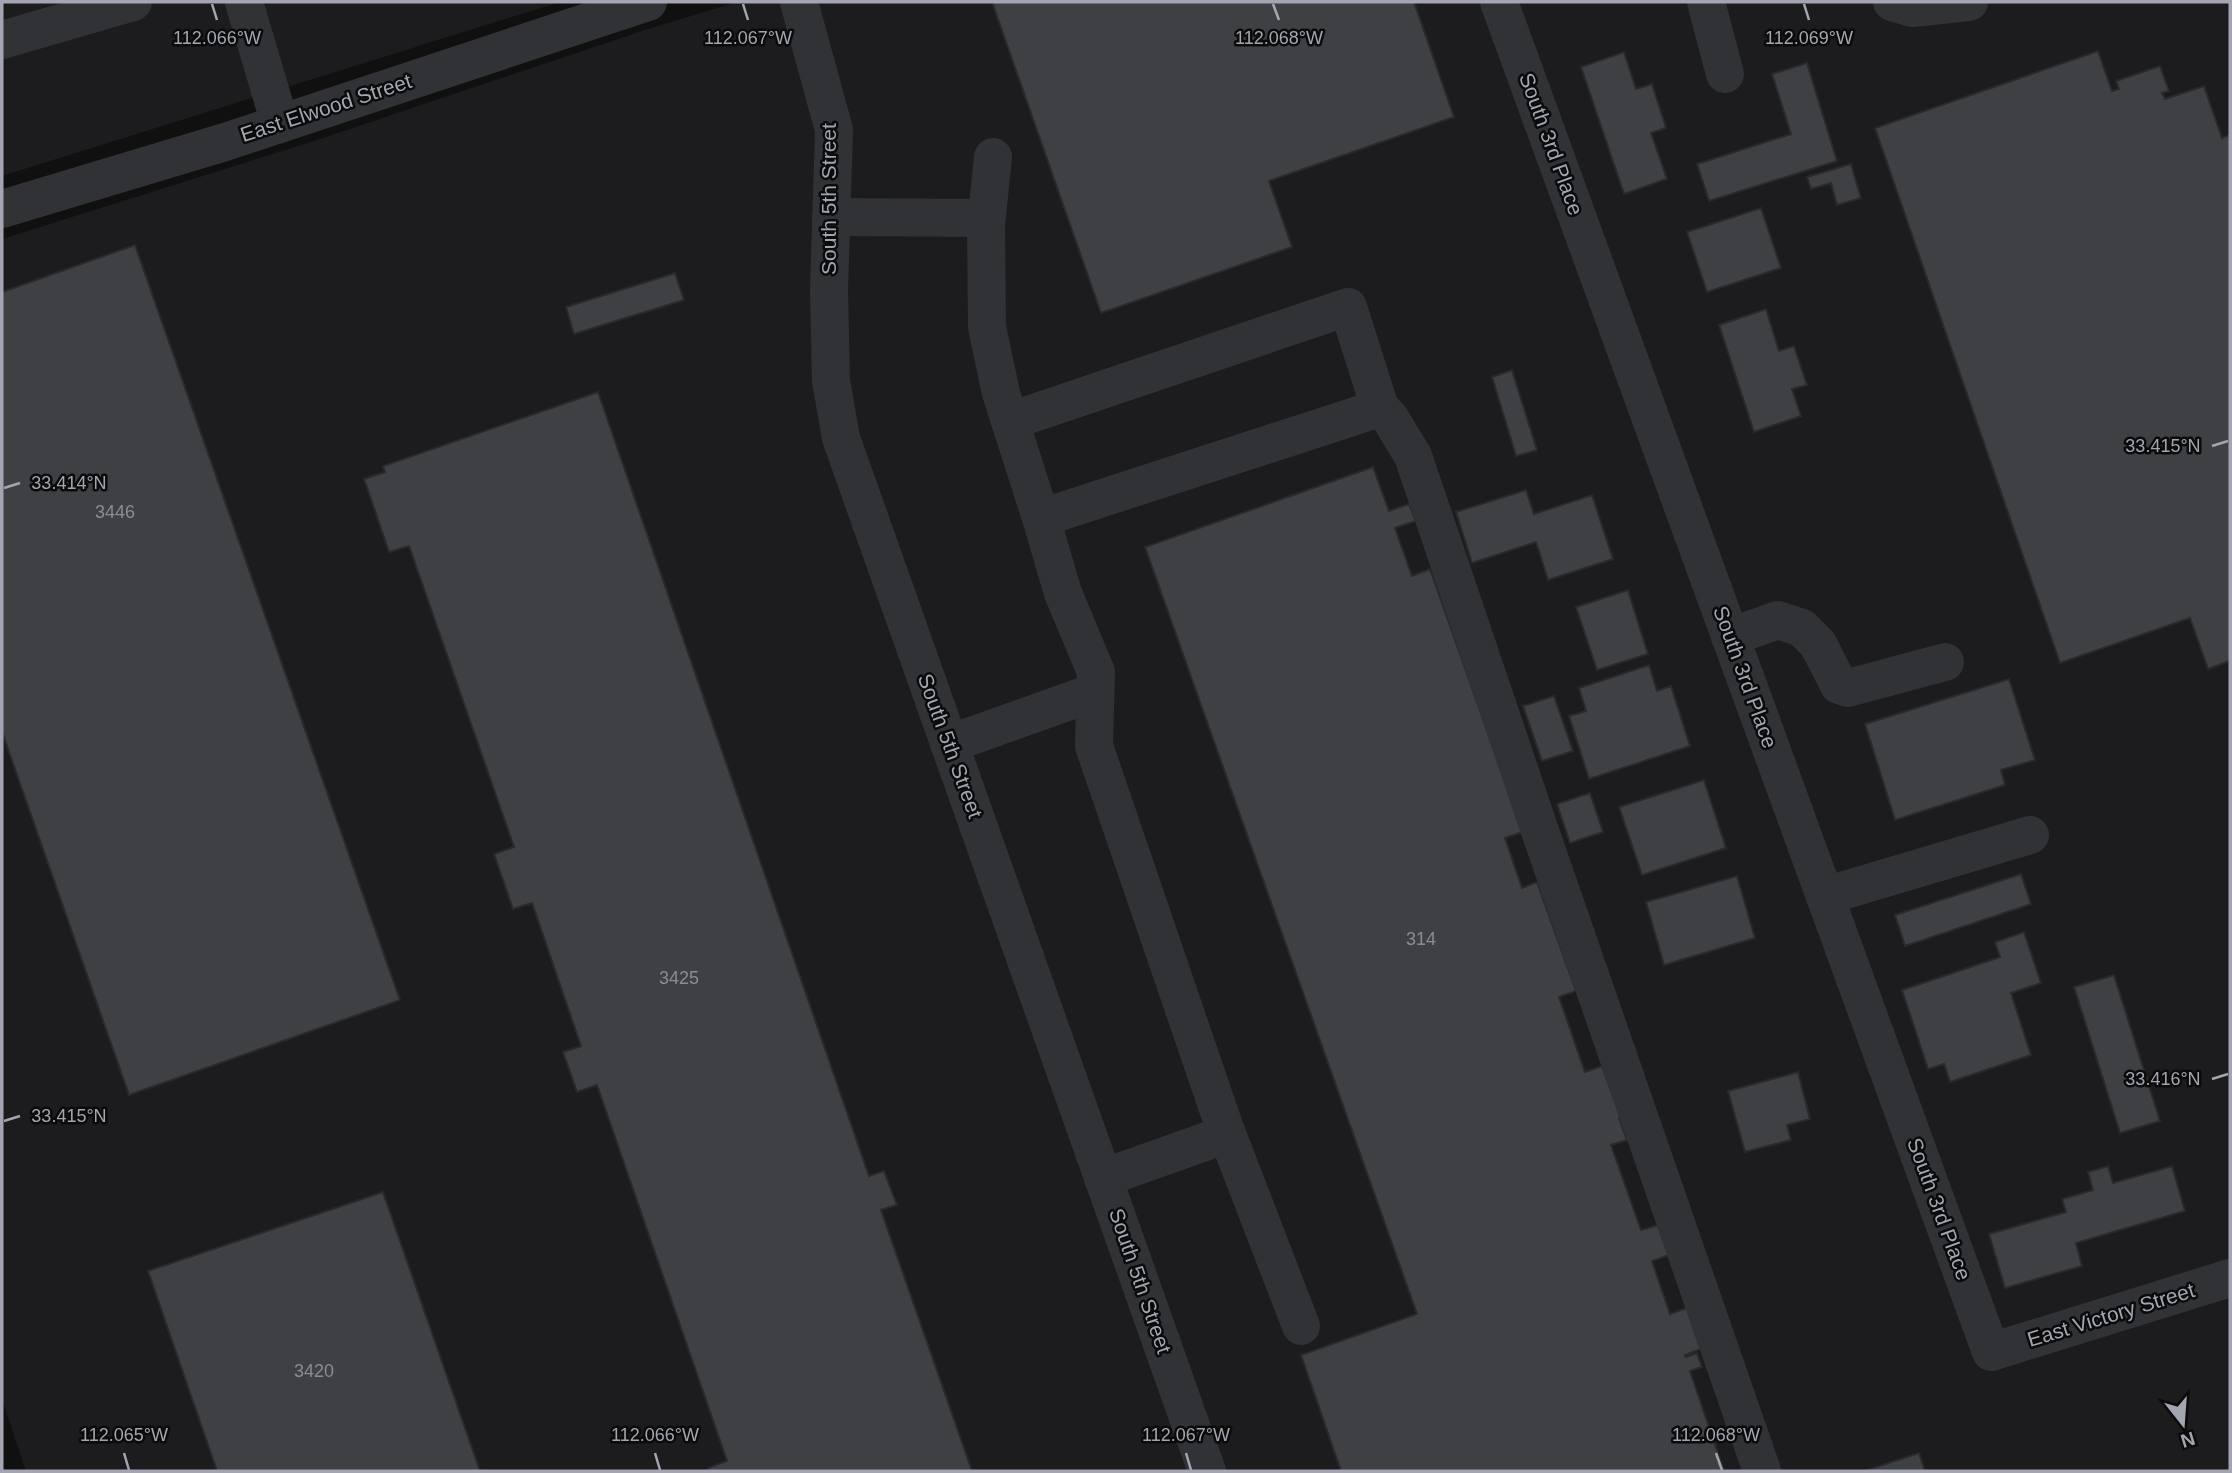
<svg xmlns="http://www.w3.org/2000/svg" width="2232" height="1473" font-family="Helvetica,sans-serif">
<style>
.built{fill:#1c1c1e}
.building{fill:#3f4044;stroke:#2a2a2d;stroke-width:2}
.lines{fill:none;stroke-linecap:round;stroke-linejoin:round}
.minor{stroke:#313236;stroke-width:38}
.ticks{fill:none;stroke:#a3a6b1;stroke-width:2.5}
.labels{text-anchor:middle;stroke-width:5;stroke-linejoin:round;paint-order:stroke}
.number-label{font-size:18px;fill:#8a8c96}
.street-label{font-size:21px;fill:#a3a6b1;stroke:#0b0b0c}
.ticks-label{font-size:18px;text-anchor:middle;fill:#a3a6b1;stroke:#0b0b0c;stroke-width:5;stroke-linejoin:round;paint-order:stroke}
</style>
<rect width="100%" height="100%" fill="#101011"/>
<g class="built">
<polygon points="2,2 560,2 2,176"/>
<polygon points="737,2 2230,2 2230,1471 26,1471 2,1399 2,239 314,141 645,30"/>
</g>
<g class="building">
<polygon points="992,2 1414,2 1454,117 1269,181 1292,247 1101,313"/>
<polygon points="2098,51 2112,91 2119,89 2116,81 2160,66 2169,91 2162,93 2165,99 2204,86 2222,138 2230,135 2230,661 2208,669 2190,618 2060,663 1875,128"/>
<polygon points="1624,52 1636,89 1652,84 1666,128 1651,133 1667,179 1624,194 1581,67"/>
<polygon points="1807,63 1837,161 1709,201 1697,164 1791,134 1772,74"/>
<polygon points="1851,164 1861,198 1837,205 1831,183 1811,189 1807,177"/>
<polygon points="1761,208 1781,268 1707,292 1687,232"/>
<polygon points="135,245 400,1000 129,1095 2,732 2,292"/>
<polygon points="675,273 684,300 574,334 566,307"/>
<polygon points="1766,309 1779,351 1794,346 1807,385 1792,389 1801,416 1754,432 1719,325"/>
<polygon points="1512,370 1537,450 1516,456 1492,377"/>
<polygon points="598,392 869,1176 884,1171 897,1205 881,1210 972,1471 709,1471 708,1468 727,1461 597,1085 577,1092 563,1052 581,1046 532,903 513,909 494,854 514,847 409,546 389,552 364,479 385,472 383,466"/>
<polygon points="1373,467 1389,511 1409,504 1416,521 1395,528 1412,576 1430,569 1523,832 1505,838 1522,888 1537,882 1576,991 1559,997 1585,1072 1602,1066 1621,1118 1619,1118 1627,1140 1611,1145 1641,1230 1658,1225 1669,1255 1652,1261 1670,1314 1687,1308 1701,1349 1685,1355 1686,1357 1697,1353 1702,1367 1690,1371 1724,1471 1341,1471 1301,1355 1417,1314 1145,547"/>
<polygon points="1526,490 1534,514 1592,495 1613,559 1548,580 1536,542 1472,563 1456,512"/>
<polygon points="1628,590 1648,654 1597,670 1576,607"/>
<polygon points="1649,665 1657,691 1671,686 1690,746 1589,779 1569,716 1586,711 1579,688"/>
<polygon points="2009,679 2035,760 2001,770 2005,785 1895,820 1865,724"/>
<polygon points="1554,696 1573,751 1542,761 1523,706"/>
<polygon points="1704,780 1726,848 1642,875 1619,807"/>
<polygon points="1590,793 1603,832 1570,843 1557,804"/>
<polygon points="2021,874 2031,904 1905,946 1895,915"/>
<polygon points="1737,876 1755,938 1664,965 1646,902"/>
<polygon points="2024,932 2041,983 2011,993 2031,1055 1950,1082 1944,1064 1928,1069 1902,990 2000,957 1995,942"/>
<polygon points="2114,975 2160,1121 2120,1133 2074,987"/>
<polygon points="1798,1072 1810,1119 1787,1125 1791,1140 1745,1152 1728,1091"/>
<polygon points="2108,1166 2113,1183 2172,1166 2185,1211 2076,1243 2082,1266 2005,1288 1989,1234 2066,1212 2062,1199 2093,1190 2088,1172"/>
<polygon points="383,1192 480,1471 217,1471 148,1271"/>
<polygon points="1919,1453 1925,1471 1868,1471 1867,1470"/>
</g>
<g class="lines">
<g class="minor">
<polyline points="244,2 280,124"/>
<polyline points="799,2 834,130 829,290 831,381 841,438 1207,1471"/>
<polyline points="1499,2 1991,1352 2230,1278"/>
<polyline points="1706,2 1725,74"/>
<polyline points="1892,2 1912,8 1969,2"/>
<polyline points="2,40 133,2"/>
<polyline points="993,157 986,225 987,327 1001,393 1041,518"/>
<polyline points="2,209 225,142 648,2"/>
<polyline points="831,217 986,218"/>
<polyline points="1010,421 1348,307 1380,408"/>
<polyline points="1730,637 1778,620 1802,628 1818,644 1839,685 1848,688 1945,662"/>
<polyline points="949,744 1095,692"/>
<polyline points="1825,896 2030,835"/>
<polyline points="1103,1178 1227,1134"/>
<polyline points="1301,1326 1224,1126 1094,746 1096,672 1063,593 1041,518 1380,408 1390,418 1413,456 1541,834 1762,1471"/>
</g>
</g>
<path class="ticks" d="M 212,4 L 217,20M 743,4 L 748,20M 1273,4 L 1279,20M 1804,4 L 1809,20M 2212,446 L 2228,441M 4,488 L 20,483M 2212,1079 L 2228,1074M 4,1121 L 20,1116M 124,1453 L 129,1470M 655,1453 L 660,1470M 1186,1453 L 1191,1470M 1716,1453 L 1722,1470"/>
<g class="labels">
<g class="number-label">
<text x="115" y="518">3446</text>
<text x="1421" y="945">314</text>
<text x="679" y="984">3425</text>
<text x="314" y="1377">3420</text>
</g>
<g class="street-label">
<text transform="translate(326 108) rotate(-18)" y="7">East Elwood Street</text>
<text transform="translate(1551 144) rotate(70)" y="7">South 3rd Place</text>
<text transform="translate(829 199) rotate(-90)" y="7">South 5th Street</text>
<text transform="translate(1745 677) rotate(70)" y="7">South 3rd Place</text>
<text transform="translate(950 746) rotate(70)" y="7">South 5th Street</text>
<text transform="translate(1939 1209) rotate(70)" y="7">South 3rd Place</text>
<text transform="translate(1140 1281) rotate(71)" y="7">South 5th Street</text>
<text transform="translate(2111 1315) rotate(-17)" y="7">East Victory Street</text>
</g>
</g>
<g class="ticks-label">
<text x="217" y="44">112.066°W</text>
<text x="748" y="44">112.067°W</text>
<text x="1279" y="44">112.068°W</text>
<text x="1809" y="44">112.069°W</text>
<text x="2163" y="452">33.415°N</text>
<text x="69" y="489">33.414°N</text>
<text x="2163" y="1085">33.416°N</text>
<text x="69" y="1122">33.415°N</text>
<text x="124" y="1441">112.065°W</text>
<text x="655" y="1441">112.066°W</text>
<text x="1186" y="1441">112.067°W</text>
<text x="1716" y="1441">112.068°W</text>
</g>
<rect width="2232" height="1473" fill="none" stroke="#a3a6b1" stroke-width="7"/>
<g transform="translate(2183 1424) rotate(163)" stroke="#0b0b0c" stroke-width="5" paint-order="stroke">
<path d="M0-5L12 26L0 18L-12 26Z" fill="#a3a6b1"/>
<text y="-10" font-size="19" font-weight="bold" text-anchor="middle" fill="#a3a6b1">N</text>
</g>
</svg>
